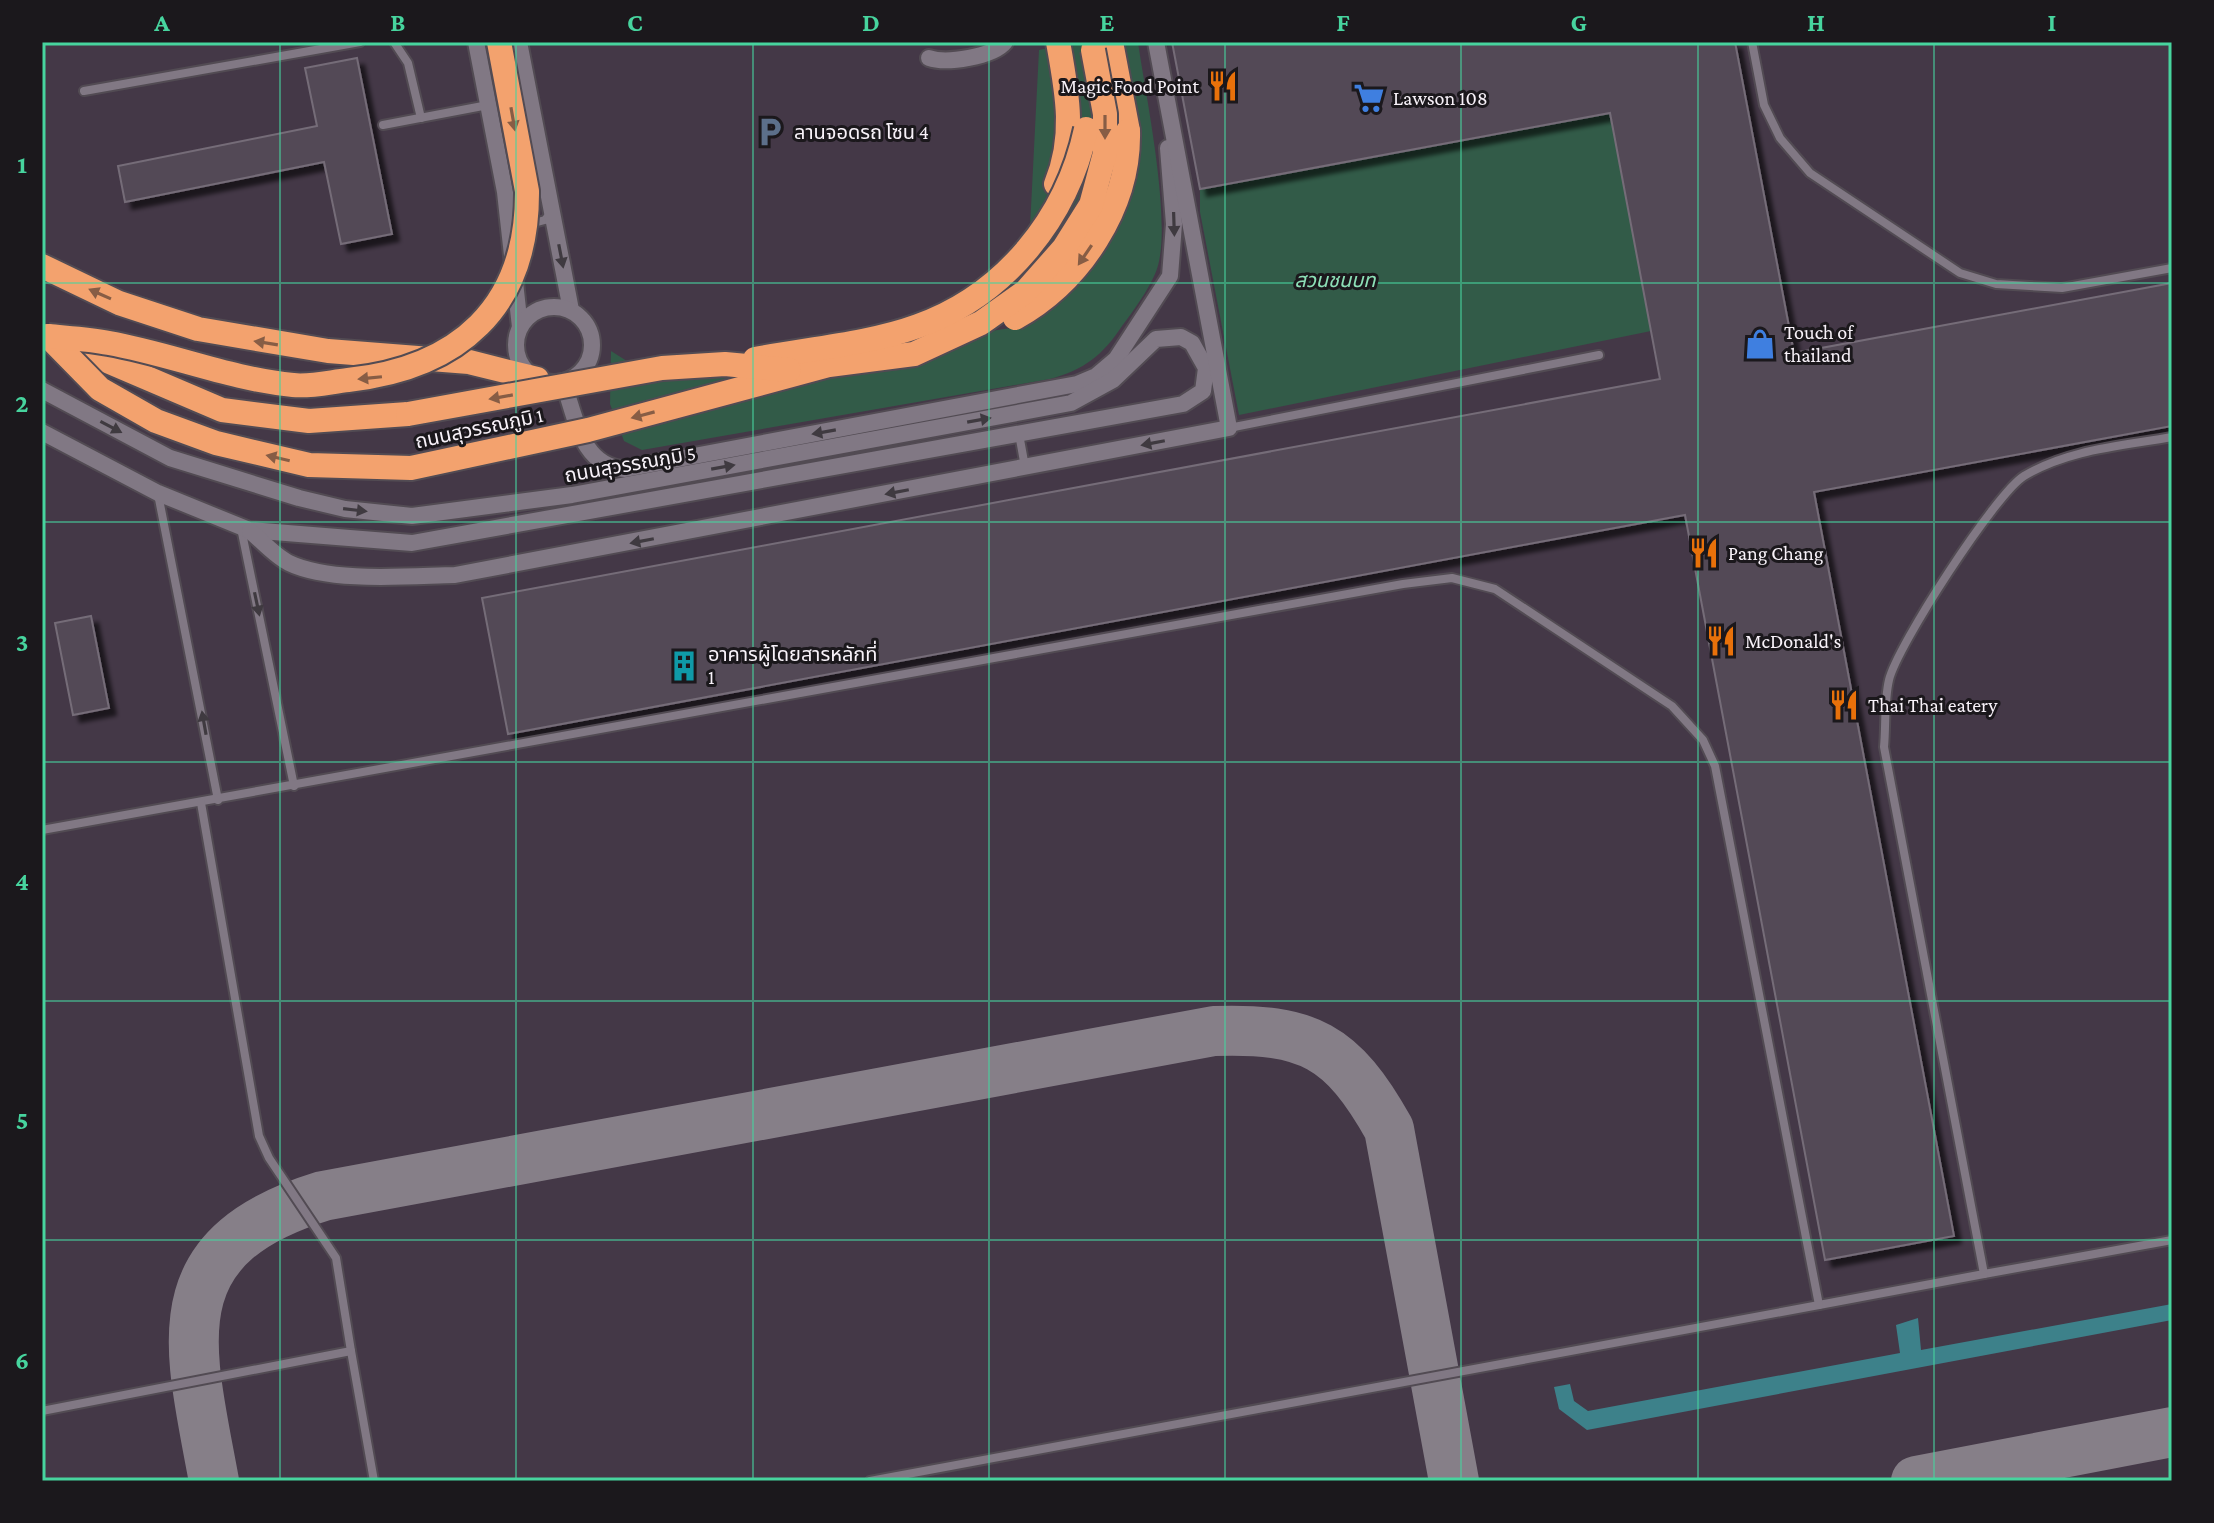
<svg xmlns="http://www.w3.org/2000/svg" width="2214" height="1523" font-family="'Crimson Pro','Noto Sans Thai',serif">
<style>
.built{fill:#443847}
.green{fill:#325b48}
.water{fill:#3d818a}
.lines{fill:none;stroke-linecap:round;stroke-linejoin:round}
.taxiway{stroke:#867f88;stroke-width:50}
.building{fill:#534a56;stroke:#756c78;stroke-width:2;filter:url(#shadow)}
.lane-casing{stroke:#524b53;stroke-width:12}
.street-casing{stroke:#524b53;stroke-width:20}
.highway-casing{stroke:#524b53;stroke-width:28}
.lane{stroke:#817884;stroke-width:8}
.street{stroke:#817884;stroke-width:16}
.highway{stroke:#f3a26e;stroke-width:24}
.highway-bridge-casing{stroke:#524b53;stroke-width:28;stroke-linecap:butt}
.highway-bridge{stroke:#f3a26e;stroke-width:24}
.oneway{fill:#875d45}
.oneway2{fill:#3f3a40}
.grid{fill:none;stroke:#47d49e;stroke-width:2;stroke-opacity:0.55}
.labels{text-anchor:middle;stroke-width:6;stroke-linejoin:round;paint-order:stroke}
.poi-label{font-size:20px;fill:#f8f2f9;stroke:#1b181c;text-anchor:start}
.park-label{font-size:20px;font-style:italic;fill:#8de0b7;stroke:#1b181c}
.street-label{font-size:20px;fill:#f8f2f9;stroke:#1b181c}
.neatline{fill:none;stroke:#47d49e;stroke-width:3}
.grid-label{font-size:26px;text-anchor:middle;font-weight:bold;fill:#47d49e}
</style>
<defs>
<filter id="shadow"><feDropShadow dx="7" dy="7" stdDeviation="2" flood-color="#0009"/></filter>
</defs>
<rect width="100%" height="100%" fill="#362e38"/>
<rect class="built" x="42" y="42" width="2130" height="1439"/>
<g class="green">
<path d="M 1076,42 L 1138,42 C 1145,93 1175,231 1155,274 C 1147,292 1134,310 1122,326 C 1103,355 1084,370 1050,379 L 642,450 L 624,441 L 610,404 L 611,351 L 657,380 L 1025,326 L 1039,50 Z"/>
<polygon points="1610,113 1651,331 1239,415 1200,212 1200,189"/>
</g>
<polygon class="water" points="2172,1304 2172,1320 1587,1430 1559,1409 1554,1387 1570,1384 1574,1401 1588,1411 1900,1353 1896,1325 1918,1318 1921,1350"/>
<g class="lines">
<g class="taxiway">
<path d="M 214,1481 C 189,1345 157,1247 323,1196 L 1214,1031 C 1308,1028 1342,1045 1389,1129 L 1454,1481"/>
<polyline points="1916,1481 2172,1432"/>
</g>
</g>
<g class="building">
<polygon points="1172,42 1735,42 1794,353 2172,283 2172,426 1814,492 1954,1236 1825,1260 1685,515 508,734 482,598 1660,379 1610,113 1200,189"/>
<polygon points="357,58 392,234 341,244 324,162 125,202 118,166 317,126 305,68"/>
<polygon points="91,616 109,708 73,715 55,623"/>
</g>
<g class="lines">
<g class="lane-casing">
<g id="lane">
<polyline points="394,42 408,63 421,118"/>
<polyline points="1752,42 1764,105 1780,138 1810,173 1960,273 1996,284 2062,288 2172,268"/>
<polyline points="84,91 360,42"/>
<polyline points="383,125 488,105"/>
<polyline points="526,225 545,220 552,212"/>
<polyline points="1229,428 1599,355"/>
<polyline points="1019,434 1025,467"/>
<path d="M 2172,437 C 2122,446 2069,449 2024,476 C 1996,493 1897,646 1889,680 C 1884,701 1886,726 1884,747 L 1984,1274 L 2172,1240"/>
<polyline points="158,494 218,800"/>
<polyline points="241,528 294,786"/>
<polyline points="42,830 1403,584 1452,578 1495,589 1672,706 1703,740 1715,766 1819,1305 1984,1274"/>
<polyline points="351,1351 374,1481"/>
<polyline points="42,1411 351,1351 336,1258 269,1158 259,1136 201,803"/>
<polyline points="870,1481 1819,1305"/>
</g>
</g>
<g class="street-casing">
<g id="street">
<polyline points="476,42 505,192 520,327"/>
<polyline points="519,42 571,310"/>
<path d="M 929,58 C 946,64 993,57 1005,42"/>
<circle cx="554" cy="345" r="38"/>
<path d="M 563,382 C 576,417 581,467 625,469 L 1077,384 L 1096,376 L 1116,359 L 1170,276 L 1174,224 L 1168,148"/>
<polyline points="42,390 170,458 299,498 345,509 412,516 572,495 1071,403 1113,380 1156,339 1181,337 1192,343 1206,368 1203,391 1183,404 412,543 249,530 158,493 42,432"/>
<path d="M 250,531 C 262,541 275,556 289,563 C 331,583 408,576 455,575 L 1229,428 L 1156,42"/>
</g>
</g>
<g class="highway-casing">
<g id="highway">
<polyline points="1111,42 1128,131"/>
<path d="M 1056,184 C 1076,136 1067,92 1058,42"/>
<polyline points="42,266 119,303 198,329 328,351 469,362 537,379"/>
<polyline points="58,340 222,410 309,421 408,414"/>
</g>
</g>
<use href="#lane" class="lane"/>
<use href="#street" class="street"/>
<use href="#highway" class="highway"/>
<g class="highway-bridge-casing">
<g id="highway-bridge">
<path d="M 1015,318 C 1080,282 1130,207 1128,131"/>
<polyline points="48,336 100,389 156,421 216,443 309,465 411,468 588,430 829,365 914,354 981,323 1026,291 1064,248 1091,205 1105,153 1105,114 1093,50"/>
<path d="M 48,336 C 68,338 89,339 109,343 C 171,354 230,379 293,385 C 310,387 330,382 348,380 C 458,368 528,308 527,191 L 499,42"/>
<path d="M 755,359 C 806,349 869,344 918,326 C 1005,295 1067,218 1086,129"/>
<polyline points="408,414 662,368 725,364 789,370"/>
</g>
</g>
<use href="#highway-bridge" class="highway-bridge"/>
</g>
<defs><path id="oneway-solid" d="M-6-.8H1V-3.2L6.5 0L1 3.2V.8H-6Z" transform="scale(2)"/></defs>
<g class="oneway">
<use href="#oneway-solid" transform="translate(513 119) rotate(80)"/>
<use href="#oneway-solid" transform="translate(1105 127) rotate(90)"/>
<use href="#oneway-solid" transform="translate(1085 255) rotate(124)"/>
<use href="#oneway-solid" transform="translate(100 294) rotate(-156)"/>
<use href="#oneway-solid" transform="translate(266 343) rotate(-171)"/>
<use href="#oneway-solid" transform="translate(370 378) rotate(174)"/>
<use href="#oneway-solid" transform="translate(501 397) rotate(170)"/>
<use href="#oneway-solid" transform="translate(643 415) rotate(165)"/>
<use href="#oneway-solid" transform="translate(278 458) rotate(-167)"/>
</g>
<g class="oneway2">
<use href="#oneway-solid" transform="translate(1174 224) rotate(88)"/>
<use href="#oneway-solid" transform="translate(561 256) rotate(79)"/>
<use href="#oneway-solid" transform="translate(979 420) rotate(-10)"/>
<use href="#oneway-solid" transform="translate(111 427) rotate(28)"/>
<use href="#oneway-solid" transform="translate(824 432) rotate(170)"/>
<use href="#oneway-solid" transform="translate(1153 443) rotate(169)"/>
<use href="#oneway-solid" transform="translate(723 467) rotate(-10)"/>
<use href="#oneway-solid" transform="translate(897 492) rotate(169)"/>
<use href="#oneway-solid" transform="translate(355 510) rotate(7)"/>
<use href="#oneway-solid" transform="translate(642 541) rotate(169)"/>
<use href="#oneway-solid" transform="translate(257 604) rotate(78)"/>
<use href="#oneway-solid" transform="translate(204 723) rotate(-100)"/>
</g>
<path class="grid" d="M 280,42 L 280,1481M 516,42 L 516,1481M 753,42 L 753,1481M 989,42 L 989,1481M 1225,42 L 1225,1481M 1461,42 L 1461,1481M 1698,42 L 1698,1481M 1934,42 L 1934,1481M 42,283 L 2172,283M 42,522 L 2172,522M 42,762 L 2172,762M 42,1001 L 2172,1001M 42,1240 L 2172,1240"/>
<defs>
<g id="restaurant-bare" transform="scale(2.4)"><path d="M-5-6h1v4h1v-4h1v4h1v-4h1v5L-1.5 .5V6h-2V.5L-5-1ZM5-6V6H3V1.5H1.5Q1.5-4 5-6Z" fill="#e8710a" stroke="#1b181c" stroke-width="2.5" paint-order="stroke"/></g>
<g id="supermarket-bare" transform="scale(2.4)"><path d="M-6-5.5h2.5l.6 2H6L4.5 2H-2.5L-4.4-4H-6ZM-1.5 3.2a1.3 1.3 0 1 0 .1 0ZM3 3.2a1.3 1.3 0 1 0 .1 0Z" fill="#3f7fe0" stroke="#1b181c" stroke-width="2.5" paint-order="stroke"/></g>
<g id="parking-bare" transform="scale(2.4)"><path d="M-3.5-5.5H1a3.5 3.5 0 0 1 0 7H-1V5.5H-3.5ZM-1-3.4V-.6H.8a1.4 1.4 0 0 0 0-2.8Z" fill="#5c6f8a" stroke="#1b181c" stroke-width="2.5" paint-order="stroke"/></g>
<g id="shop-bare" transform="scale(2.4)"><path d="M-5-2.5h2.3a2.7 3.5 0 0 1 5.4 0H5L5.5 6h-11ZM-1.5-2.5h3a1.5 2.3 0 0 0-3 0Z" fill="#3f7fe0" stroke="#1b181c" stroke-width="2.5" paint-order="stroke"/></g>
<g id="building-bare" transform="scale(2.4)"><path d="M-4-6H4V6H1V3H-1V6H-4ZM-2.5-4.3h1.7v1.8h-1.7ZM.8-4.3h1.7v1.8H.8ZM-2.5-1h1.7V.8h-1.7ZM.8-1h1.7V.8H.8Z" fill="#0f9aa8" stroke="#1b181c" stroke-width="2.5" paint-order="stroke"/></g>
</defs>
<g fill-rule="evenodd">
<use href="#restaurant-bare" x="1223" y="86"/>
<use href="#supermarket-bare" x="1369" y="98"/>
<use href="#parking-bare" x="770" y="132"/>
<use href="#shop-bare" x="1760" y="344"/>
<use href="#restaurant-bare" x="1704" y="553"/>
<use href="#restaurant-bare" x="1721" y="641"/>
<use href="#building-bare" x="684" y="666"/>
<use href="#restaurant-bare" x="1844" y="705"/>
</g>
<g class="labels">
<g class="poi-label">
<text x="1199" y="93" text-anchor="end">Magic Food Point</text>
<text x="1393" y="105">Lawson 108</text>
<text x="794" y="139">ลานจอดรถ โซน 4</text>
<text x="1784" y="339">Touch of<tspan x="1784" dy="23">thailand</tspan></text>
<text x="1728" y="560">Pang Chang</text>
<text x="1745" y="648">McDonald's</text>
<text x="708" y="661">อาคารผู้โดยสารหลักที่<tspan x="708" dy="23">1</tspan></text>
<text x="1868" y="712">Thai Thai eatery</text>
</g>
<g class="park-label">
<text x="1335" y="287">สวนชนบท</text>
</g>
<g class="street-label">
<text transform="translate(479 428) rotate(-12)" y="7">ถนนสุวรรณภูมิ 1</text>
<text transform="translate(630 464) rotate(-10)" y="7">ถนนสุวรรณภูมิ 5</text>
</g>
</g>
<rect width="2214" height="1523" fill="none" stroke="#1b181c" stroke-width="88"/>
<rect x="44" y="44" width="2126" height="1435" class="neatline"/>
<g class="grid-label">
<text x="162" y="31">A</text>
<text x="398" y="31">B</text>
<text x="635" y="31">C</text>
<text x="871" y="31">D</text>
<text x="1107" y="31">E</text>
<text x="1343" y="31">F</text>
<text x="1579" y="31">G</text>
<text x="1816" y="31">H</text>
<text x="2052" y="31">I</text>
<text x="22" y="173">1</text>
<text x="22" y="412">2</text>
<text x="22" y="651">3</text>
<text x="22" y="890">4</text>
<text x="22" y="1129">5</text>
<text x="22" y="1369">6</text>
</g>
</svg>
